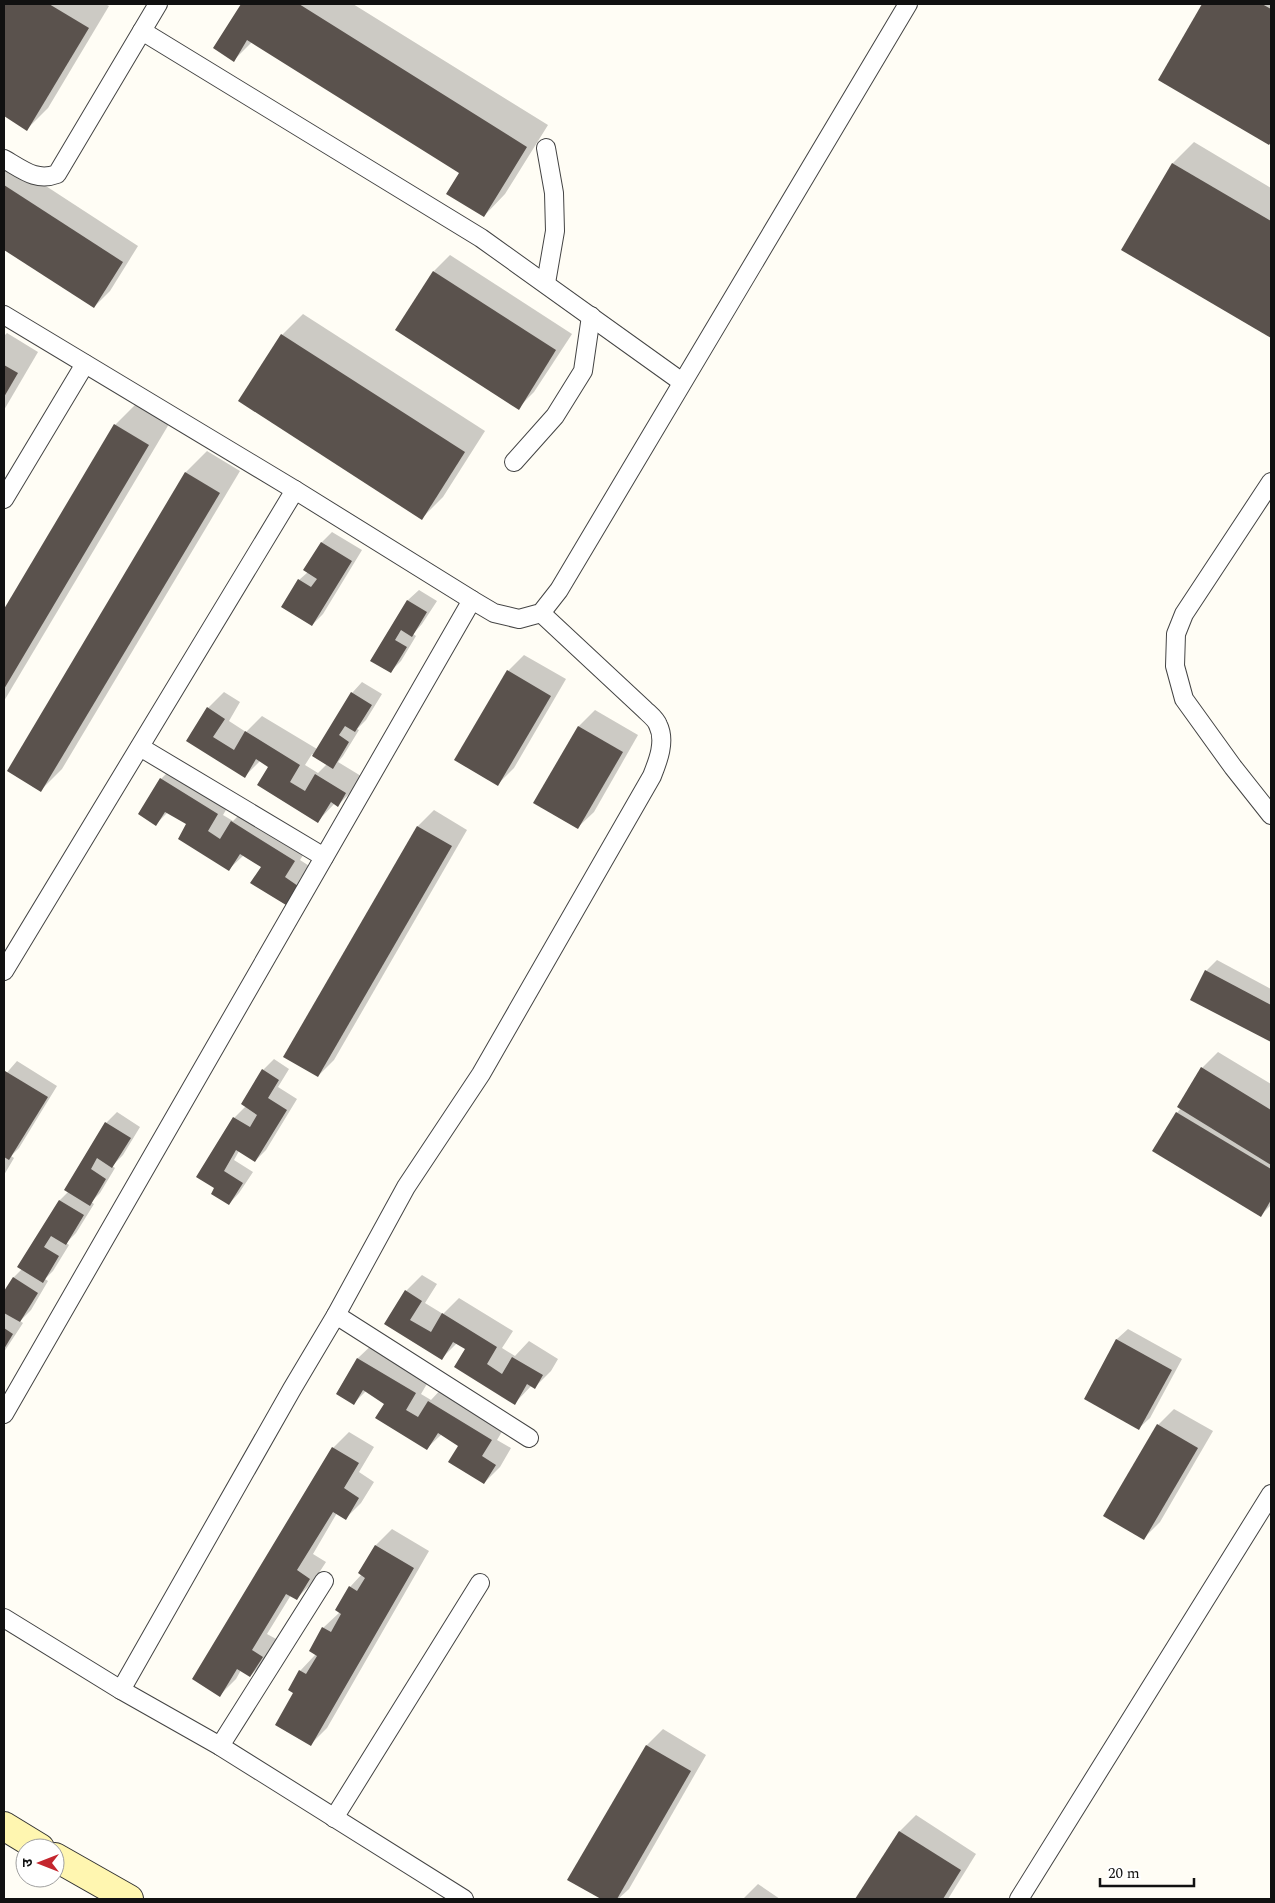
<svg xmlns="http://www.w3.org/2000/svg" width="1275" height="1903" font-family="Spectral,'Noto Sans Devanagari',serif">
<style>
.shadow{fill:#0003;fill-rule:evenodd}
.building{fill:#5a524d}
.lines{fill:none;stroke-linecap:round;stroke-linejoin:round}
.service-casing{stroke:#444;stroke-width:20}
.secondary-casing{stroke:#333;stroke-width:30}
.service{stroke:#fff;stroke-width:18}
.secondary{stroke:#fff6b0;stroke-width:28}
</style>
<rect width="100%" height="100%" fill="#fffdf5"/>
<g class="shadow">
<polygon points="4,4 105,4 109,6 48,108 27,129 4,115"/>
<polygon points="242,4 353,4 548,125 505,194 484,216 461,172 252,42 234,60 215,48"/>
<polygon points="1203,4 1271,4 1271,142 1269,144 1160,79"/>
<polygon points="1194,142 1271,188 1271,336 1123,249 1173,163"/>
<polygon points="9,162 138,246 110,291 94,307 4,248 4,168"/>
<polygon points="450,255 572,334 534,392 518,408 434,271"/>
<polygon points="303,314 485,431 443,497 422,518 240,401 282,335"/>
<polygon points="7,333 38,352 4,410 4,336"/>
<polygon points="136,404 169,424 4,701 4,612 115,425"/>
<polygon points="207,451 240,471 62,769 41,790 8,771 186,472"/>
<polygon points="332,532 362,550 323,614 312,625 299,580 308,572 305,570 322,542"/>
<polygon points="419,590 437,601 422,624 413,634 416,636 401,661 390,672 372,660 408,600"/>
<polygon points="524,655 566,679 514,768 498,784 508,671"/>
<path d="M 362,682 L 382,694 L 366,720 L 357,729 L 359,730 L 343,756 L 338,762 L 361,776 L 354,789 L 338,805 L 335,803 L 318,821 L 270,767 L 260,761 L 245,776 L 188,741 L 208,708 L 224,692 L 240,702 L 229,721 L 246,732 L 262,716 L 317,749 L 352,693 ZM 312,754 L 327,764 L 318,773 L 305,765 Z"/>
<polygon points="595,710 638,735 594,812 577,828 535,803 579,726"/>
<polygon points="177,763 233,798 223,815 233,821 248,806 310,844 300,860 314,869 302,888 286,904 262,867 244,855 229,869 188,824 168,812 156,824 161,779"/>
<polygon points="434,810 467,830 334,1060 318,1076 285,1056 418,826"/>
<polygon points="1217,960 1271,989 1271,1041 1192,999 1206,971"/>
<polygon points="1218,1052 1271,1084 1271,1205 1261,1215 1177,1113 1181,1108 1179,1107 1202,1068"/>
<polygon points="274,1059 289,1069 278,1087 297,1099 266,1150 255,1161 239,1151 234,1160 253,1172 239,1193 229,1204 216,1188 198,1177 234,1118 246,1106 263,1070"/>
<polygon points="17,1061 57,1086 19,1148 11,1156 14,1158 4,1175 4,1076"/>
<polygon points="117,1112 140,1127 123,1155 112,1166 115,1168 100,1193 91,1202 94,1204 76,1233 66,1243 69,1245 53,1271 45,1279 48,1281 31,1310 20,1321 23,1323 4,1352 4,1294 14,1277 22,1269 60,1200 69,1191 106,1123"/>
<polygon points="422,1275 437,1284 425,1303 443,1314 459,1298 513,1331 502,1348 515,1356 529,1341 558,1359 551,1371 535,1387 532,1385 515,1403 467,1349 457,1343 442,1358 386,1324 406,1291"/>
<polygon points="1128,1329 1182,1359 1150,1418 1139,1428 1086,1398 1117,1339"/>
<polygon points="375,1342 431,1377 421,1394 431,1400 445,1385 507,1423 497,1440 511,1448 500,1467 484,1483 460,1445 442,1434 427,1448 386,1403 366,1391 354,1403 337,1393 358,1358"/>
<polygon points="1174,1409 1213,1431 1160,1522 1144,1538 1158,1425"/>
<polygon points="349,1432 374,1447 359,1472 374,1482 361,1503 345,1519 337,1513 313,1554 326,1562 313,1582 297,1598 291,1595 267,1634 278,1640 266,1660 250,1676 241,1670 236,1679 220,1695 333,1448"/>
<polygon points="392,1529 429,1551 327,1728 311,1744 295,1693 300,1671 316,1654 323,1628 340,1612 350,1587 362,1574 360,1573 376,1545"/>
<polygon points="663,1729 706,1755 629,1889 618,1899 603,1899 569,1879 647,1745"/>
<polygon points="916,1815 976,1854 948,1899 857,1899 900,1831"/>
<polygon points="758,1884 780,1899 743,1899"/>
</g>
<g class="building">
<polygon points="4,4 49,4 89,28 27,131 4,116"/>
<polygon points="241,4 299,4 527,147 484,217 446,194 459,173 247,40 234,62 213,48"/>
<polygon points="1202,4 1262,4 1271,9 1271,142 1269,145 1158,80"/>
<polygon points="1172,163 1271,221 1271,338 1121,250"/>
<polygon points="4,185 123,262 94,308 4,250"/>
<polygon points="433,271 556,350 519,410 395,330"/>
<polygon points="281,334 465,452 422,520 238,401"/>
<polygon points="4,365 18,373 4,397"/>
<polygon points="114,424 149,445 4,689 4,609"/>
<polygon points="185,472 220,493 41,792 7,771"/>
<polygon points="321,542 352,561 312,626 281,607 298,579 311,587 317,579 303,570"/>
<polygon points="407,600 427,612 412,637 401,630 395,640 407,647 391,673 370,661"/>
<polygon points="507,670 551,696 498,786 454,760"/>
<polygon points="351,692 372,705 355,732 345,726 339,735 349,742 333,769 312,756"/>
<polygon points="207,707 225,719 213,737 234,750 245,731 300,765 290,782 305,791 315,774 346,793 338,807 331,802 318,823 257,785 268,767 256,759 245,778 186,741"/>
<polygon points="578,726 623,752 578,829 533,803"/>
<polygon points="160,778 218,814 208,831 220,839 231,821 295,861 285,877 298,886 286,905 250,883 261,867 240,854 229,871 178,839 186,824 165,812 156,826 138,814"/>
<polygon points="417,826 452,846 318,1077 283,1057"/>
<polygon points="1205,970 1271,1005 1271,1042 1190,1000"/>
<polygon points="1201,1067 1271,1110 1271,1165 1177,1107"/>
<polygon points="262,1069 279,1080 268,1098 287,1110 255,1162 236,1150 224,1171 243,1183 229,1205 211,1194 214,1188 196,1177 233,1117 250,1127 257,1115 241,1104"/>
<polygon points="5,1071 48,1097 9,1160 4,1157 4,1073"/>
<polygon points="1176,1112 1271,1169 1271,1200 1261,1217 1152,1151"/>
<polygon points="105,1122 131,1138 112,1168 97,1158 91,1169 106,1179 90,1206 64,1190"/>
<polygon points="59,1200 84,1215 66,1245 51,1236 44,1247 59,1256 43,1283 17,1267"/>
<polygon points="13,1277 38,1293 20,1322 4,1313 4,1291"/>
<polygon points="405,1290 422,1301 410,1320 431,1332 442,1313 497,1347 487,1364 502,1374 512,1357 543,1375 535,1389 527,1384 515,1405 454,1367 465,1349 453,1342 442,1360 384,1324"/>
<polygon points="4,1328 13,1334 4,1349"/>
<polygon points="1116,1339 1172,1370 1139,1430 1084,1399"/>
<polygon points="357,1358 416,1393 406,1410 418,1417 428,1401 492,1440 482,1456 496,1465 484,1484 448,1462 458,1446 438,1433 427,1450 375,1418 384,1404 363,1390 354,1405 336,1394"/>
<polygon points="1157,1424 1198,1448 1144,1540 1103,1516"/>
<polygon points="332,1447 359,1463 344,1488 359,1498 346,1520 333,1512 297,1570 310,1579 297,1600 286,1594 252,1650 263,1657 250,1677 237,1669 220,1697 192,1679"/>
<polygon points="375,1545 414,1568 311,1746 275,1725 293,1693 288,1690 299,1670 306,1674 317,1656 309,1651 322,1627 331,1632 341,1614 335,1610 349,1586 357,1591 365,1578 358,1573"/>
<polygon points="646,1745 691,1771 617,1899 601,1899 567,1880"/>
<polygon points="899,1831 961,1870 943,1899 855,1899"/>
</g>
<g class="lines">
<g class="service-casing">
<g id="service">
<polyline points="142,31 481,238 682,382"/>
<polyline points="546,148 554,193 555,231 546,283"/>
<path d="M 4,159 C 22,169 36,182 57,174 L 158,4"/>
<polyline points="4,315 295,490 472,600"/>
<polyline points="514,462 555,416 583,371 591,316"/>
<polyline points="1271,482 1184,614 1176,634 1175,666 1184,699 1233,767 1271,815"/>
<polyline points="4,499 85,364"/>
<polyline points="140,747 324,857"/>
<polyline points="4,971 295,490"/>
<polyline points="336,1315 529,1438"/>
<polyline points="4,1414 472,600 494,613 519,619 541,613 559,590 908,4"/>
<polyline points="4,1618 121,1690 220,1746 464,1899"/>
<path d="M 121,1690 L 292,1389 L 336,1315 L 406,1187 L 481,1074 L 652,776 C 658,761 666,741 658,725 C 656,719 649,714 644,709 L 541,613"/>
<polyline points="220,1746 324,1581"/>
<polyline points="334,1818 480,1583"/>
<polyline points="1019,1899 1271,1494"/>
</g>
</g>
<g class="secondary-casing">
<g id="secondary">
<polyline points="4,1826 40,1848"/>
<polyline points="55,1857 129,1899"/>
</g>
</g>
<use href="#service" class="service"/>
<use href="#secondary" class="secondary"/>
</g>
<rect width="1275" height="1903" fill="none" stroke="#111111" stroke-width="10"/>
<g transform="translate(40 1863) rotate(270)"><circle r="24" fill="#ffffff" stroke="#a0a0a0"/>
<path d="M0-4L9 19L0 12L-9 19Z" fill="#c4262e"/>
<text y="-8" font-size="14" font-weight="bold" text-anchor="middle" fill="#111111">उ</text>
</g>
<path d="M1100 1878v8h94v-8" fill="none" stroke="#111111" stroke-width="2.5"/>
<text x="1108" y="1878" font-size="15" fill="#111111" stroke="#ffffff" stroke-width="4" paint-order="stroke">20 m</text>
</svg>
